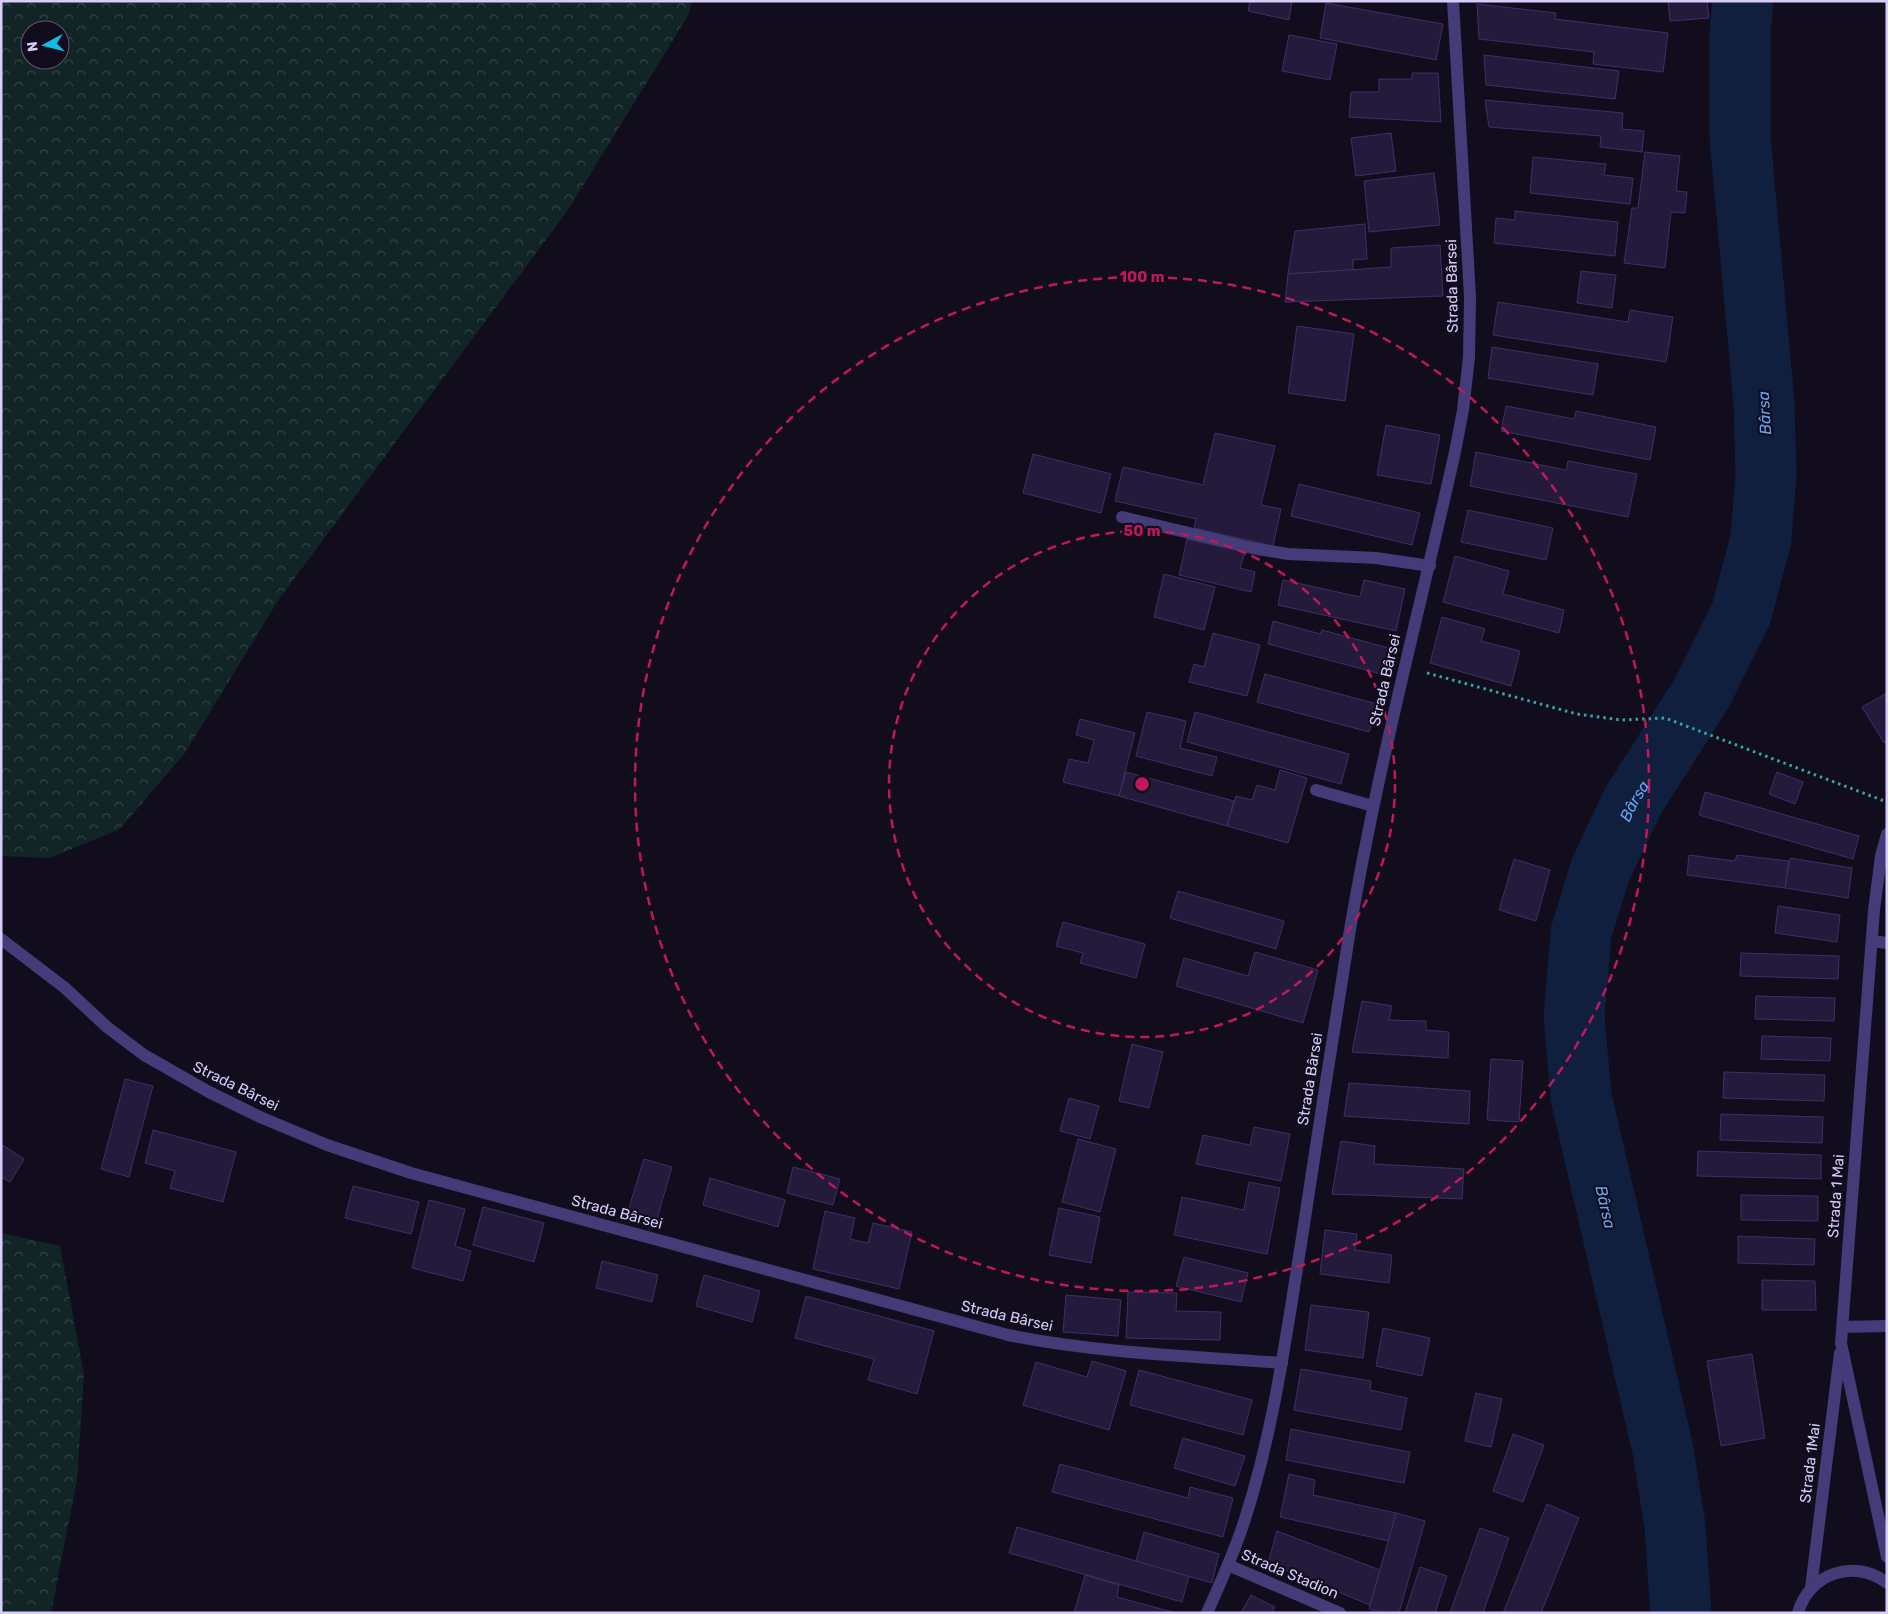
<svg xmlns="http://www.w3.org/2000/svg" width="1888" height="1614" font-family="Rubik,sans-serif">
<style>
.forest{fill:url(#forest-crowns);fill-rule:evenodd}
.lines{fill:none;stroke-linecap:round;stroke-linejoin:round}
.river{stroke:#101f3e;stroke-width:61}
.building{fill:#241b3c;stroke:#3e2f66}
.path{stroke:#37a3a5;stroke-width:3;stroke-dasharray:2.5 4;stroke-linecap:butt}
.street{stroke:#433c78;stroke-width:12}
.ring{fill:none;stroke:#c2185b;stroke-width:2.5;stroke-dasharray:9 6}
.labels{text-anchor:middle;stroke-width:4.5;stroke-linejoin:round;paint-order:stroke}
.street-label{font-size:15px;fill:#d6cdfb;stroke:#110d1d}
.water-label{font-size:16px;font-style:italic;fill:#64a5f2;stroke:#110d1d}
.centre{fill:#c2185b;stroke:#110d1d;stroke-width:2.5}
.ring-label{font-size:15px;text-anchor:middle;font-weight:bold;fill:#c2185b;stroke:#110d1d;stroke-width:4.5;stroke-linejoin:round;paint-order:stroke}
</style>
<defs>
<pattern id="forest-crowns" width="20" height="18" patternUnits="userSpaceOnUse" patternTransform="scale(1.25)"><rect width="20" height="18" fill="#112526"/><path d="M2 6a3 3 0 1 1 6 0M12 15a3 3 0 1 1 6 0" fill="none" stroke="#334346"/></pattern>
</defs>
<rect width="100%" height="100%" fill="#110d1d"/>
<g class="forest">
<path d="M 1,1 L 692,1 L 689,14 L 568,210 L 279,599 L 185,753 L 120,829 L 50,858 L 1,856 ZM 30,30 L 60,30 L 60,60 L 30,60 Z"/>
<polygon points="1,1233 60,1246 84,1374 77,1480 51,1613 1,1613"/>
</g>
<g class="lines">
<path class="river" id="s1" d="M 1681,1613 L 1675,1526 L 1663,1450 L 1581,1097 L 1574,1016 L 1581,933 L 1601,868 L 1633,801 L 1703,691 L 1741,614 L 1761,539 L 1766,474 L 1764,403 L 1740,137 L 1740,33 L 1743,1"/>
</g>
<g class="building">
<polygon points="1250,1 1292,1 1289,20 1248,11"/>
<polygon points="1668,1 1707,1 1709,18 1670,21"/>
<polygon points="1326,3 1443,24 1436,60 1320,38"/>
<polygon points="1477,4 1556,13 1555,19 1668,33 1663,72 1593,64 1594,52 1479,39"/>
<polygon points="1289,35 1337,44 1330,80 1282,71"/>
<polygon points="1484,55 1619,71 1615,99 1486,85"/>
<polygon points="1412,73 1438,73 1441,122 1349,117 1351,92 1379,92 1379,79 1412,79"/>
<polygon points="1485,100 1623,113 1622,129 1644,131 1642,152 1600,147 1601,136 1489,127"/>
<polygon points="1391,133 1396,171 1356,176 1351,138"/>
<polygon points="1645,152 1680,156 1676,191 1687,192 1685,213 1671,212 1665,268 1624,263 1632,208 1638,208"/>
<polygon points="1533,157 1606,164 1604,175 1633,178 1630,204 1530,193"/>
<polygon points="1434,173 1440,225 1369,232 1364,181"/>
<polygon points="1515,211 1618,222 1615,256 1494,243 1496,218 1515,220"/>
<polygon points="1365,224 1367,259 1353,260 1353,270 1288,274 1295,231"/>
<polygon points="1440,245 1443,296 1285,302 1288,274 1391,267 1391,248"/>
<polygon points="1581,271 1616,275 1612,308 1577,303"/>
<polygon points="1498,302 1628,322 1630,310 1673,317 1666,362 1493,335"/>
<polygon points="1297,326 1354,334 1345,401 1288,393"/>
<polygon points="1492,347 1598,364 1593,395 1488,378"/>
<polygon points="1506,406 1574,419 1576,411 1656,427 1650,460 1501,431"/>
<polygon points="1386,425 1440,435 1431,484 1377,475"/>
<polygon points="1215,433 1275,446 1261,505 1281,509 1273,546 1194,528 1196,519 1115,501 1123,467 1203,485"/>
<polygon points="1476,452 1566,470 1568,461 1637,474 1628,517 1470,486"/>
<polygon points="1033,454 1111,474 1101,513 1023,493"/>
<polygon points="1299,484 1420,513 1412,545 1291,516"/>
<polygon points="1468,510 1553,528 1546,560 1461,542"/>
<polygon points="1187,539 1245,552 1240,568 1255,572 1251,592 1179,575"/>
<polygon points="1455,556 1509,571 1503,594 1564,610 1559,633 1443,602"/>
<polygon points="1164,574 1215,587 1204,630 1154,617"/>
<polygon points="1283,580 1360,597 1364,580 1405,589 1396,631 1278,605"/>
<polygon points="1442,617 1485,629 1481,641 1520,651 1511,686 1430,663"/>
<polygon points="1273,621 1320,634 1322,630 1392,649 1385,675 1268,644"/>
<polygon points="1213,633 1260,645 1247,696 1189,682 1194,664 1204,667"/>
<polygon points="1265,674 1377,704 1369,732 1257,702"/>
<polygon points="1887,693 1887,741 1884,743 1862,707"/>
<polygon points="1147,712 1186,721 1180,748 1217,757 1212,776 1136,756"/>
<polygon points="1195,712 1349,754 1341,784 1187,742"/>
<polygon points="1080,719 1135,733 1119,796 1063,782 1069,759 1088,763 1094,740 1076,735"/>
<polygon points="1280,770 1307,778 1288,843 1227,826 1236,796 1252,800 1257,785 1275,790"/>
<polygon points="1126,772 1234,801 1227,826 1119,796"/>
<polygon points="1777,772 1803,782 1795,804 1769,794"/>
<polygon points="1705,792 1859,836 1853,859 1699,815"/>
<polygon points="1689,855 1735,861 1737,855 1789,861 1785,888 1687,875"/>
<polygon points="1790,858 1852,868 1848,898 1785,888"/>
<polygon points="1514,859 1550,870 1536,921 1499,910"/>
<polygon points="1178,891 1284,921 1276,949 1170,918"/>
<polygon points="1778,906 1840,915 1837,942 1775,933"/>
<polygon points="1063,922 1145,944 1136,978 1080,963 1083,953 1056,946"/>
<polygon points="1255,952 1318,970 1303,1023 1176,986 1184,958 1248,976"/>
<polygon points="1741,953 1839,956 1838,979 1740,976"/>
<polygon points="1756,996 1835,998 1834,1021 1755,1019"/>
<polygon points="1362,1001 1392,1006 1389,1020 1426,1021 1426,1030 1449,1032 1448,1058 1352,1052"/>
<polygon points="1762,1036 1831,1038 1830,1061 1761,1059"/>
<polygon points="1132,1044 1163,1052 1149,1108 1119,1101"/>
<polygon points="1491,1059 1523,1061 1519,1122 1487,1120"/>
<polygon points="1724,1072 1825,1075 1824,1101 1723,1098"/>
<polygon points="125,1079 153,1086 129,1177 101,1169"/>
<polygon points="1349,1083 1470,1091 1469,1124 1344,1116"/>
<polygon points="1069,1098 1099,1106 1090,1139 1060,1131"/>
<polygon points="1721,1114 1823,1117 1822,1143 1720,1140"/>
<polygon points="1254,1127 1290,1134 1281,1181 1196,1164 1203,1135 1250,1145"/>
<polygon points="153,1130 236,1152 223,1202 170,1188 175,1171 145,1163"/>
<polygon points="1078,1139 1116,1149 1100,1212 1062,1202"/>
<polygon points="1341,1141 1375,1146 1374,1164 1464,1169 1462,1199 1332,1194"/>
<polygon points="1,1144 24,1159 10,1182 1,1177"/>
<polygon points="1698,1151 1821,1155 1821,1179 1697,1176"/>
<polygon points="644,1159 672,1167 656,1222 627,1214"/>
<polygon points="793,1167 840,1179 833,1205 787,1193"/>
<polygon points="710,1178 785,1200 778,1227 703,1205"/>
<polygon points="1249,1182 1280,1188 1267,1254 1174,1235 1182,1197 1244,1210"/>
<polygon points="353,1186 419,1202 411,1234 345,1218"/>
<polygon points="1741,1195 1818,1196 1818,1221 1741,1220"/>
<polygon points="429,1200 465,1209 455,1246 471,1251 463,1281 412,1268"/>
<polygon points="483,1207 544,1223 534,1262 473,1245"/>
<polygon points="1059,1208 1100,1217 1091,1263 1049,1255"/>
<polygon points="825,1211 855,1218 850,1239 868,1243 873,1223 912,1232 899,1289 813,1269"/>
<polygon points="1325,1230 1357,1234 1355,1250 1392,1255 1389,1283 1320,1274"/>
<polygon points="1738,1236 1815,1239 1814,1265 1738,1263"/>
<polygon points="1184,1257 1248,1273 1241,1302 1176,1286"/>
<polygon points="602,1261 658,1275 652,1302 596,1288"/>
<polygon points="704,1275 760,1291 752,1322 696,1306"/>
<polygon points="1762,1280 1815,1281 1816,1310 1762,1310"/>
<polygon points="1128,1292 1177,1293 1176,1311 1221,1312 1220,1340 1126,1338"/>
<polygon points="1066,1295 1121,1300 1118,1336 1063,1332"/>
<polygon points="806,1296 934,1331 917,1394 868,1380 874,1359 795,1338"/>
<polygon points="1311,1305 1369,1312 1363,1358 1305,1350"/>
<polygon points="1383,1328 1430,1338 1422,1376 1376,1366"/>
<polygon points="1752,1354 1765,1438 1721,1446 1707,1361"/>
<polygon points="1092,1361 1126,1371 1109,1430 1023,1405 1036,1362 1087,1377"/>
<polygon points="1301,1369 1371,1381 1370,1390 1407,1398 1401,1430 1294,1410"/>
<polygon points="1139,1370 1252,1400 1243,1435 1130,1405"/>
<polygon points="1476,1393 1502,1399 1491,1447 1465,1441"/>
<polygon points="1291,1429 1410,1452 1404,1483 1286,1460"/>
<polygon points="1513,1434 1544,1445 1523,1502 1493,1491"/>
<polygon points="1183,1438 1245,1456 1235,1486 1174,1468"/>
<polygon points="1060,1464 1188,1498 1190,1487 1233,1498 1223,1537 1052,1492"/>
<polygon points="1289,1474 1315,1480 1313,1495 1396,1513 1389,1541 1280,1517"/>
<polygon points="1547,1504 1579,1518 1541,1613 1503,1613"/>
<polygon points="1396,1513 1425,1521 1399,1613 1382,1613 1369,1609"/>
<polygon points="1017,1527 1189,1576 1182,1602 1009,1553"/>
<polygon points="1480,1528 1509,1538 1483,1613 1450,1613"/>
<polygon points="1277,1531 1380,1570 1370,1605 1268,1563"/>
<polygon points="1144,1532 1219,1554 1212,1583 1136,1561"/>
<polygon points="1420,1567 1447,1576 1435,1613 1405,1613"/>
<polygon points="1085,1575 1119,1585 1117,1597 1176,1613 1074,1613"/>
<polygon points="1251,1595 1275,1607 1272,1613 1241,1613"/>
</g>
<g class="lines">
<polyline class="path" points="1427,673 1577,714 1621,720 1665,718 1887,802"/>
<g class="street">
<polyline points="1122,517 1252,548 1288,554 1376,558 1430,566"/>
<polyline points="1316,790 1373,806"/>
<polyline points="1887,834 1881,856 1874,910 1841,1343 1887,1557"/>
<path d="M 1,939 L 65,988 L 107,1027 L 144,1055 L 209,1092 L 260,1117 L 327,1145 L 411,1173 L 1008,1335 C 1098,1353 1191,1356 1282,1363"/>
<polyline points="1872,941 1887,943"/>
<polyline points="1843,1327 1887,1326"/>
<polyline points="1228,1565 1340,1613"/>
<polyline points="1811,1588 1840,1353"/>
<path d="M 1207,1613 C 1221,1582 1235,1551 1245,1519 C 1274,1429 1286,1336 1301,1244 C 1317,1141 1332,1039 1349,936 C 1376,773 1419,613 1455,452 L 1463,410 L 1469,357 L 1470,297 L 1453,1"/>
<path d="M 1798,1613 C 1809,1573 1855,1558 1887,1583"/>
</g>
</g>
<g class="ring">
<circle cx="1142" cy="784" r="253"/>
<circle cx="1142" cy="784" r="507"/>
</g>
<g class="labels">
<g class="street-label">
<text transform="translate(1452 286) rotate(-91)" y="5">Strada Bârsei</text>
<text transform="translate(1385 680) rotate(-77)" y="5">Strada Bârsei</text>
<text transform="translate(1310 1079) rotate(-81)" y="5">Strada Bârsei</text>
<text transform="translate(236 1086) rotate(26)" y="5">Strada Bârsei</text>
<text transform="translate(1836 1196) rotate(-86)" y="5">Strada 1 Mai</text>
<text transform="translate(617 1212) rotate(15)" y="5">Strada Bârsei</text>
<text transform="translate(1007 1316) rotate(13)" y="5">Strada Bârsei</text>
<text transform="translate(1810 1463) rotate(-83)" y="5">Strada 1Mai</text>
<text transform="translate(1290 1574) rotate(23)" y="5">Strada Stadion</text>
</g>
<g class="water-label">
<text transform="translate(1764 413) rotate(-93)" y="6">Bârsa</text>
<text dy="6" stroke="none"><textPath href="#s1" startOffset="834">Bârsa</textPath></text>
<text transform="translate(1606 1207) rotate(77)" y="6">Bârsa</text>
</g>
</g>
<circle cx="1142" cy="784" r="8" class="centre"/>
<g class="ring-label">
<text x="1142" y="282">100 m</text>
<text x="1142" y="536">50 m</text>
</g>
<rect width="1888" height="1614" fill="none" stroke="#d6cdfb" stroke-width="5"/>
<g transform="translate(45 45) rotate(263)"><circle r="24" fill="#110d1d" stroke="#605a76"/>
<path d="M0-4L9 19L0 12L-9 19Z" fill="#13bce1"/>
<text y="-8" font-size="14" font-weight="bold" text-anchor="middle" fill="#d6cdfb">N</text>
</g>
</svg>
